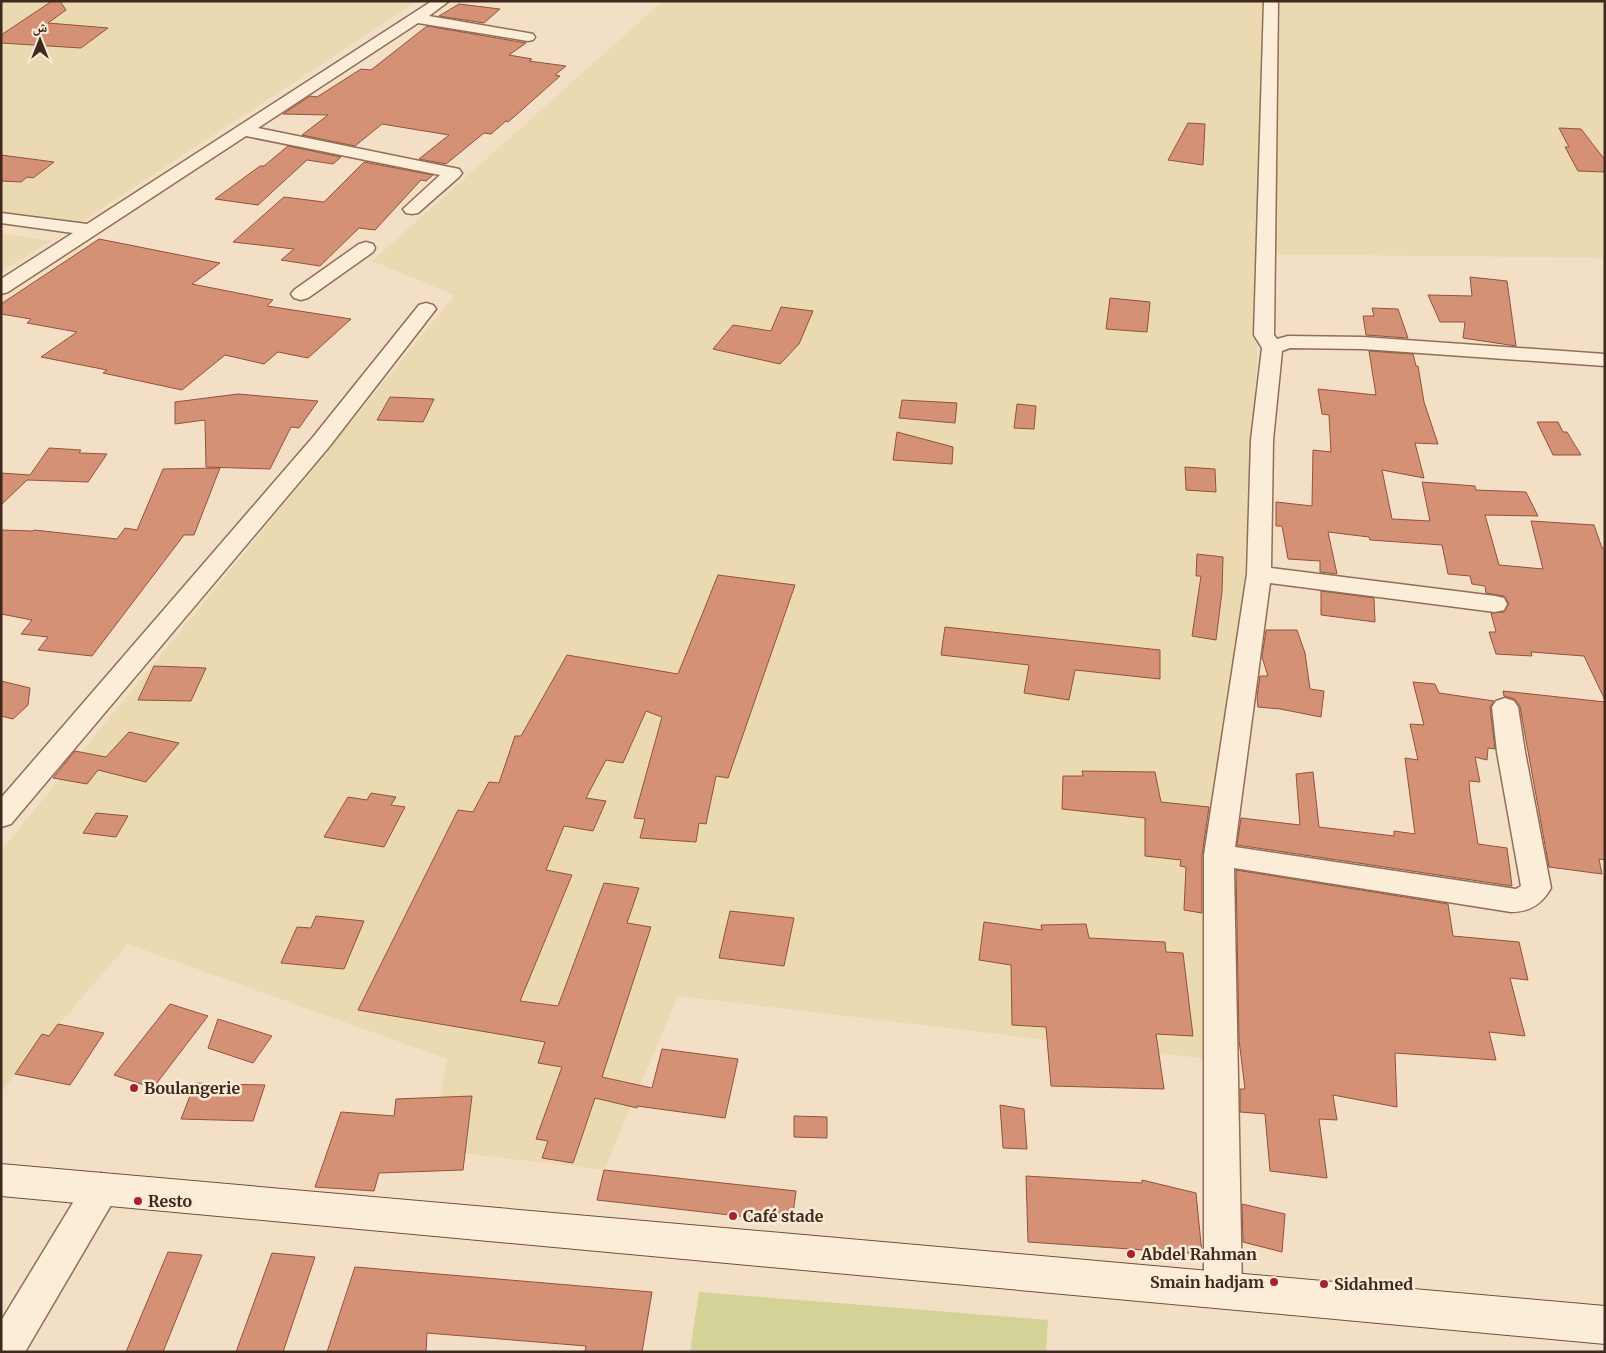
<svg xmlns="http://www.w3.org/2000/svg" width="1606" height="1353" font-family="Merriweather,'Noto Naskh Arabic',serif">
<style>
.farmland{fill:#ead9b1}
.green{fill:#d3d297}
.building{fill:#d59176;stroke:#92523b}
.lines{fill:none;stroke-linecap:round;stroke-linejoin:round}
.minor-casing{stroke:#906e58;stroke-width:3}
.secondary-casing{stroke:#724f3b;stroke-width:2}
.minor{fill:#fcedd9;fill-rule:evenodd}
.secondary{fill:#fcedd9;fill-rule:evenodd}
.poi-dot{fill:#a62134;stroke:#f9ead5;stroke-width:2}
.labels{text-anchor:middle;stroke-width:5;stroke-linejoin:round;paint-order:stroke}
.near-poi-label{font-size:16px;font-weight:bold;fill:#3f291e;stroke:#f9ead5;text-anchor:start}
</style>
<rect width="100%" height="100%" fill="#f3dfc5"/>
<g class="farmland">
<polygon points="1,1 417,1 77,225 1,214"/>
<polygon points="663,1 1605,1 1605,258 1263,254 1217,1060 678,996 604,1170 430,1149 447,1059 128,944 1,1092 1,851 455,295 372,261"/>
<polygon points="1,233 51,241 1,271"/>
</g>
<polygon class="green" points="699,1292 1048,1320 1046,1352 690,1352"/>
<g class="building">
<polygon points="52,1 60,1 66,10 48,23 108,28 81,48 1,43 1,35"/>
<polygon points="459,4 500,9 484,23 439,16"/>
<polygon points="427,26 526,43 509,55 532,59 529,61 566,66 555,75 560,76 515,116 508,122 506,121 491,134 484,133 446,164 419,159 449,135 382,124 355,146 302,135 328,115 283,114 310,96 317,97 361,69 371,70"/>
<polygon points="1188,123 1205,124 1203,165 1168,160"/>
<polygon points="1559,128 1581,129 1605,160 1605,172 1578,171 1565,147 1569,147"/>
<polygon points="288,146 341,157 333,164 307,160 258,205 215,199 260,166 264,166"/>
<polygon points="1,155 54,162 33,178 27,177 21,182 1,181"/>
<polygon points="364,162 433,175 426,181 421,180 375,230 359,228 320,266 281,260 294,249 233,242 284,197 324,202"/>
<polygon points="99,239 220,263 192,284 273,300 267,306 351,319 308,358 278,352 264,364 225,355 182,390 103,373 107,370 41,357 77,332 27,323 31,319 1,314 1,304"/>
<polygon points="1470,277 1507,281 1516,346 1463,338 1465,322 1440,322 1428,295 1472,296"/>
<polygon points="1110,298 1150,302 1147,332 1106,329"/>
<polygon points="781,307 813,311 799,344 780,364 713,349 733,325 771,331"/>
<polygon points="1372,308 1398,309 1408,338 1366,335 1363,316 1374,316"/>
<polygon points="1369,351 1413,354 1416,366 1418,366 1424,402 1438,444 1415,443 1424,478 1382,470 1392,519 1430,521 1422,482 1475,486 1476,490 1526,492 1538,516 1485,515 1499,565 1543,569 1531,521 1594,525 1602,548 1605,548 1605,700 1584,656 1531,652 1532,656 1496,654 1489,632 1496,632 1491,613 1504,612 1509,603 1504,596 1486,593 1485,586 1472,584 1470,576 1448,574 1442,545 1370,540 1369,537 1328,532 1337,574 1320,572 1320,561 1288,559 1282,526 1276,526 1276,502 1312,506 1313,450 1331,452 1329,415 1322,414 1318,389 1376,395"/>
<polygon points="238,394 318,401 299,428 291,427 270,469 206,467 205,420 175,424 175,402"/>
<polygon points="390,397 434,399 423,422 377,420"/>
<polygon points="902,400 957,403 955,423 899,418"/>
<polygon points="1017,404 1036,406 1034,429 1014,428"/>
<polygon points="1537,422 1558,422 1563,432 1567,432 1581,455 1553,455"/>
<polygon points="897,432 953,447 952,464 893,460"/>
<polygon points="49,448 81,450 79,453 107,454 88,482 27,480 1,505 1,473 30,475"/>
<polygon points="1185,467 1215,469 1216,492 1186,490"/>
<polygon points="220,468 194,535 184,535 92,656 38,650 48,637 21,634 32,620 1,614 1,530 33,531 34,530 117,539 125,528 137,530 163,469"/>
<polygon points="1197,554 1223,557 1222,592 1216,640 1192,636 1201,576 1196,576"/>
<polygon points="718,575 795,585 728,778 716,776 706,824 699,823 696,842 640,838 645,819 634,818 662,717 646,711 623,763 606,760 586,798 606,801 593,831 564,826 546,870 572,875 520,1001 558,1006 604,883 639,888 627,923 651,927 602,1077 652,1088 662,1049 738,1059 725,1118 637,1106 637,1108 595,1098 573,1163 542,1158 548,1141 536,1139 562,1067 538,1063 545,1042 358,1010 458,810 473,812 489,782 499,783 515,736 521,736 567,655 678,674"/>
<polygon points="1321,591 1374,598 1375,622 1321,615"/>
<polygon points="945,627 1160,650 1160,679 1075,670 1069,700 1024,693 1029,665 941,655"/>
<polygon points="1266,630 1297,630 1305,653 1310,689 1324,691 1321,717 1280,709 1258,707 1257,697 1260,676 1268,676 1262,657"/>
<polygon points="154,666 206,668 191,701 138,700"/>
<polygon points="1,681 30,688 28,705 13,719 1,716"/>
<polygon points="1413,682 1435,684 1439,693 1494,701 1490,707 1495,749 1488,748 1487,760 1475,757 1480,782 1469,781 1470,793 1478,844 1507,848 1512,886 1237,845 1241,818 1300,825 1296,774 1313,772 1319,827 1394,836 1394,831 1415,834 1405,758 1418,760 1410,724 1424,725"/>
<polygon points="1503,691 1605,702 1605,860 1599,859 1602,874 1549,867 1520,707 1515,699 1504,696"/>
<polygon points="129,732 179,743 146,782 98,770 87,784 53,778 75,751 106,757"/>
<polygon points="1082,771 1155,772 1161,802 1209,807 1202,855 1202,913 1184,910 1186,867 1180,866 1181,860 1145,856 1145,818 1062,809 1063,776 1083,776"/>
<polygon points="371,793 396,797 391,805 405,807 384,847 324,837 348,797 367,800"/>
<polygon points="96,813 128,816 116,837 83,833"/>
<polygon points="1236,870 1448,904 1453,936 1519,942 1528,980 1510,978 1525,1036 1489,1032 1496,1060 1395,1053 1397,1107 1333,1095 1337,1120 1319,1119 1327,1178 1270,1171 1265,1114 1240,1112 1240,1089 1245,1089 1239,1040"/>
<polygon points="730,911 794,918 784,966 719,958"/>
<polygon points="316,916 364,921 344,969 281,963 297,927 311,928"/>
<polygon points="984,922 1042,930 1041,925 1086,924 1089,938 1165,942 1166,952 1183,953 1193,1036 1156,1034 1164,1089 1051,1086 1046,1027 1012,1025 1011,965 979,960"/>
<polygon points="170,1004 208,1016 153,1088 114,1075"/>
<polygon points="218,1019 272,1036 253,1063 208,1048"/>
<polygon points="58,1024 104,1033 70,1085 15,1074 42,1034 49,1036"/>
<polygon points="195,1083 220,1084 265,1085 253,1121 181,1119"/>
<polygon points="472,1096 463,1170 379,1173 374,1191 315,1187 341,1112 394,1116 396,1099"/>
<polygon points="1000,1105 1024,1109 1027,1149 1003,1148"/>
<polygon points="794,1116 827,1117 827,1138 794,1137"/>
<polygon points="604,1170 796,1191 792,1222 597,1200"/>
<polygon points="1026,1176 1142,1183 1142,1180 1196,1193 1202,1254 1028,1242"/>
<polygon points="1242,1204 1285,1214 1282,1252 1243,1242"/>
<polygon points="168,1252 202,1255 163,1352 126,1352"/>
<polygon points="272,1253 315,1257 283,1352 236,1352"/>
<polygon points="355,1267 652,1292 642,1352 585,1352 586,1346 427,1333 426,1352 327,1352"/>
</g>
<g class="lines">
<g class="minor-casing">
<g id="minor">
<polygon points="432,1 449,1 429,16 528,33 533,34 535,37 533,40 528,41 418,23 258,128 459,169 462,173 459,177 418,213 412,214 406,213 403,209 440,175 246,136 8,292 1,294 1,279 73,233 1,223 1,213 87,224"/>
<path d="M 1264,1 L 1278,1 L 1274,335 L 1277,339 L 1288,336 L 1363,337 L 1605,354 L 1605,366 L 1363,349 L 1290,348 L 1282,351 L 1273,440 L 1271,568 L 1495,596 L 1504,598 L 1507,604 L 1504,610 L 1495,612 L 1270,583 L 1235,847 L 1516,889 L 1521,886 L 1497,752 L 1492,707 L 1496,701 L 1505,698 L 1514,701 L 1518,707 L 1525,752 L 1551,888 C 1542,904 1530,912 1511,912 L 1234,868 L 1242,1291 L 1236,1303 L 1223,1308 L 1210,1303 L 1204,1291 L 1204,855 L 1247,574 L 1251,440 L 1262,348 L 1254,335 Z"/>
<polygon points="366,242 373,244 375,248 373,252 308,298 301,300 294,298 291,294 294,290 359,244"/>
<polygon points="426,303 433,305 436,309 329,447 11,824 1,827 1,798 313,437 419,305"/>
<polygon points="101,1173 114,1178 119,1189 114,1200 25,1352 1,1352 1,1321 88,1178"/>
</g>
</g>
<g class="secondary-casing">
<polygon id="secondary" points="1,1164 1605,1306 1605,1344 1,1196"/>
</g>
<use href="#minor" class="minor"/>
<use href="#secondary" class="secondary"/>
</g>
<g class="poi-dot">
<circle cx="134" cy="1088" r="5"/>
<circle cx="138" cy="1201" r="5"/>
<circle cx="733" cy="1216" r="5"/>
<circle cx="1131" cy="1254" r="5"/>
<circle cx="1274" cy="1282" r="5"/>
<circle cx="1324" cy="1284" r="5"/>
</g>
<g class="labels">
<g class="near-poi-label">
<text x="144" y="1094">Boulangerie</text>
<text x="148" y="1207">Resto</text>
<text x="743" y="1222">Café stade</text>
<text x="1141" y="1260">Abdel Rahman</text>
<text x="1264" y="1288" text-anchor="end">Smain hadjam</text>
<text x="1334" y="1290">Sidahmed</text>
</g>
</g>
<rect width="1606" height="1353" fill="none" stroke="#3f291e" stroke-width="5"/>
<g transform="translate(40 40)" stroke="#f9ead5" stroke-width="4" paint-order="stroke">
<path d="M0-4L9 19L0 12L-9 19Z" fill="#3f291e"/>
<text y="-8" font-size="14" font-weight="bold" text-anchor="middle" fill="#3f291e">ش</text>
</g>
</svg>
